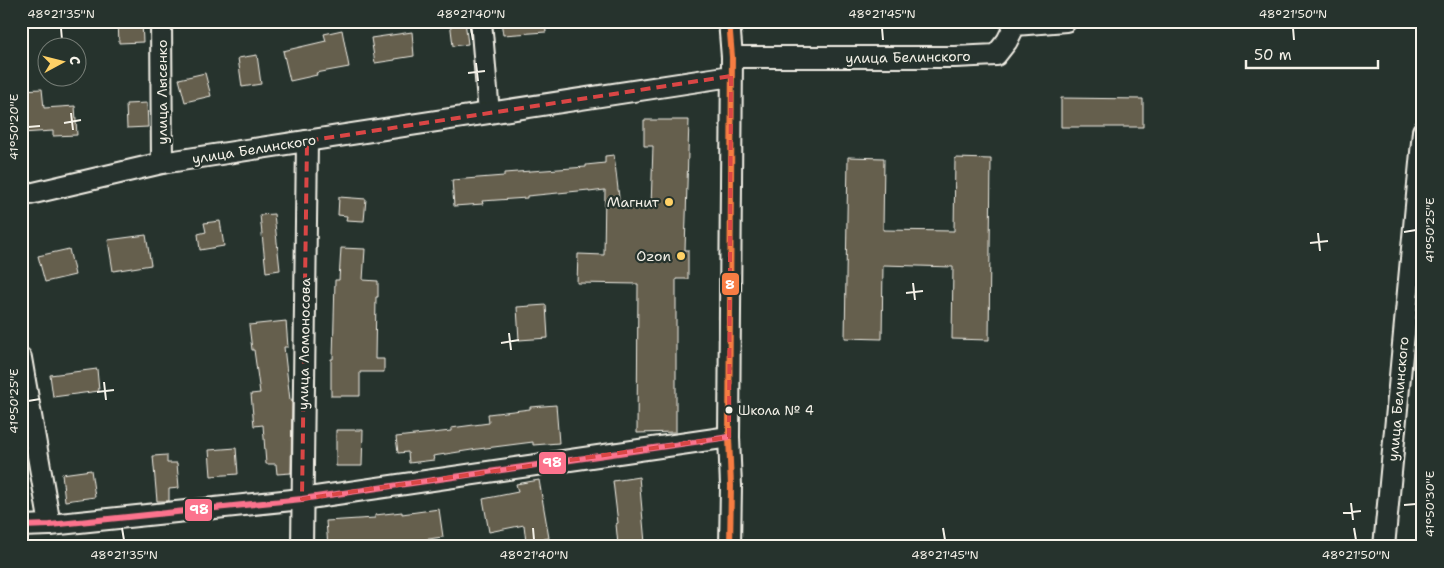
<svg xmlns="http://www.w3.org/2000/svg" width="1444" height="568" font-family="'Shantell Sans',sans-serif">
<style>
.building{fill:#655f4e;stroke:#f4f1e8}
.lines{fill:none;stroke-linecap:round;stroke-linejoin:round}
.minor-casing{stroke:#f4f1e8;stroke-width:24}
.minor{stroke:#26332d;stroke-width:20}
.bus-1-casing{stroke:#26332d;stroke-width:10}
.bus-2-casing{stroke:#26332d;stroke-width:10}
.bus-1{stroke:#f77d43;stroke-width:6}
.bus-2{stroke:#fc738d;stroke-width:6}
.marked{fill:none;stroke:#da4645;stroke-width:4;stroke-dasharray:10 6;stroke-linejoin:round}
.ticks{fill:none;stroke:#f4f1e8;stroke-width:2}
.poi-dot{fill:#ffd166;stroke:#26332d;stroke-width:2}
.bus-dot{fill:#f4f1e8;stroke:#26332d;stroke-width:2}
.labels{text-anchor:middle;stroke-width:4.5;stroke-linejoin:round;paint-order:stroke}
.bus-label{font-size:13px;fill:#f4f1e8;stroke:#26332d;text-anchor:start}
.street-label{font-size:14px;fill:#f4f1e8;stroke:#26332d}
.poi-label{font-size:14px;fill:#f4f1e8;stroke:#26332d;text-anchor:end}
.line-badge{stroke:#26332d;stroke-width:2}
.badge-label{font-size:14px;text-anchor:middle;font-weight:bold;fill:#fff}
.neatline{fill:none;stroke:#f4f1e8;stroke-width:2}
.ticks-label{font-size:12px;text-anchor:middle;fill:#f4f1e8}
</style>
<rect width="100%" height="100%" fill="#26332d"/>
<filter id="ink" filterUnits="userSpaceOnUse"><feTurbulence type="fractalNoise" baseFrequency=".02" numOctaves="2"/><feDisplacementMap in="SourceGraphic" scale="10" xChannelSelector="R" yChannelSelector="G"/><feConvolveMatrix kernelMatrix="1 2 1 2 8 2 1 2 1" color-interpolation-filters="sRGB"/></filter>
<g filter="url(#ink)">
<g class="building">
<polygon points="142,21 143,42 119,43 118,22"/>
<polygon points="450,21 465,21 468,44 453,46"/>
<polygon points="501,21 545,21 546,32 503,35"/>
<polygon points="342,30 349,67 316,73 317,75 290,81 283,51 326,41 324,34"/>
<polygon points="412,32 414,56 395,59 395,60 375,63 371,38"/>
<polygon points="257,55 261,84 242,87 238,58"/>
<polygon points="205,73 211,96 185,102 179,79"/>
<polygon points="42,89 44,108 75,106 77,135 53,136 53,131 21,133 21,90"/>
<polygon points="1061,98 1143,99 1143,127 1061,127"/>
<polygon points="147,103 148,127 127,128 126,104"/>
<polygon points="644,120 689,120 685,250 688,250 688,279 676,279 676,432 637,433 638,284 577,283 578,254 604,255 605,190 589,192 589,190 527,196 527,198 482,201 483,204 454,206 452,180 504,176 504,173 586,167 586,165 605,163 605,156 614,155 620,206 651,207 653,146 644,146"/>
<polygon points="848,157 884,158 883,230 954,231 955,158 991,159 989,340 952,339 953,267 883,265 882,339 845,338"/>
<polygon points="339,197 366,199 364,221 346,220 347,216 338,215"/>
<polygon points="274,214 280,270 266,272 260,215"/>
<polygon points="220,221 224,246 200,250 198,234 206,232 204,223"/>
<polygon points="146,235 151,265 113,271 108,240"/>
<polygon points="341,248 365,249 363,280 378,281 378,297 376,297 375,359 384,359 384,372 360,372 360,396 331,396 331,359 333,359 335,280 339,280"/>
<polygon points="69,249 75,275 45,282 38,256"/>
<polygon points="546,305 548,338 519,340 517,307"/>
<polygon points="286,321 288,347 284,347 290,400 292,399 291,473 277,474 276,464 266,464 263,425 254,426 251,394 260,393 254,350 252,350 249,325"/>
<polygon points="97,369 99,391 53,397 50,375"/>
<polygon points="556,405 559,443 533,445 533,442 478,449 433,456 434,460 409,463 408,452 398,453 396,437 451,431 451,428 489,423 488,414 530,409 530,407"/>
<polygon points="336,430 363,430 362,466 336,466"/>
<polygon points="236,448 238,474 211,476 209,450"/>
<polygon points="167,455 167,463 177,463 179,488 169,489 169,501 157,501 153,456"/>
<polygon points="91,470 95,497 65,501 62,474"/>
<polygon points="639,477 645,543 618,545 616,524 618,523 613,481"/>
<polygon points="539,480 549,538 526,542 524,525 489,532 483,499 518,492 516,484"/>
<polygon points="439,509 443,537 407,542 407,544 377,547 328,547 326,521 375,518 375,515 402,512 402,514"/>
</g>
<g class="lines">
<g class="minor-casing">
<g id="minor">
<polyline points="161,21 162,163"/>
<polyline points="481,21 489,113"/>
<polyline points="729,21 732,57 729,437 731,486 730,547"/>
<polyline points="732,57 955,57 996,55 1007,41 1015,25 1066,21"/>
<polyline points="21,196 162,163 731,76"/>
<polyline points="21,358 50,525"/>
<polyline points="21,526 50,525 302,499 729,437"/>
<polyline points="302,547 307,141"/>
<polyline points="1384,547 1423,131"/>
</g>
</g>
<use href="#minor" class="minor"/>
<g class="bus-1-casing">
<polyline id="bus-1" points="729,21 732,57 729,437 731,486 730,547"/>
</g>
<g class="bus-2-casing">
<polyline id="bus-2" points="21,526 50,525 302,499 729,437"/>
</g>
<use href="#bus-1" class="bus-1"/>
<use href="#bus-2" class="bus-2"/>
</g>
</g>
<path class="marked" d="M 731,76 L 729,437 L 302,499 L 307,141 Z"/>
<path class="ticks" d="M 61,28 L 62,40M 471,28 L 473,40M 882,28 L 883,40M 1293,28 L 1294,40M 476,63 L 478,81M 468,73 L 485,71M 71,113 L 73,130M 64,123 L 81,120M 28,127 L 40,126M 1404,232 L 1416,230M 1318,233 L 1320,251M 1310,243 L 1328,241M 913,283 L 915,300M 906,293 L 923,291M 509,333 L 511,350M 501,343 L 519,340M 104,382 L 106,400M 97,392 L 114,390M 28,401 L 40,399M 1351,503 L 1353,520M 1404,505 L 1416,504M 1343,513 L 1361,511M 122,528 L 124,540M 533,528 L 534,540M 943,528 L 945,540M 1354,528 L 1356,540"/>
<g class="poi-dot">
<circle cx="669" cy="202" r="5"/>
<circle cx="681" cy="256" r="5"/>
</g>
<circle class="bus-dot" cx="729" cy="410" r="4.5"/>
<g class="labels">
<g class="bus-label">
<text x="738" y="415">Школа № 4</text>
</g>
<g class="street-label">
<text transform="translate(908 57) rotate(-1)" y="5">улица Белинского</text>
<text transform="translate(162 92) rotate(-90)" y="5">улица Лысенко</text>
<text transform="translate(254 149) rotate(-9)" y="5">улица Белинского</text>
<text transform="translate(304 344) rotate(-89)" y="5">улица Ломоносова</text>
<text transform="translate(1398 399) rotate(-85)" y="5">улица Белинского</text>
</g>
<g class="poi-label">
<text x="659" y="207">Магнит</text>
<text x="671" y="261">Ozon</text>
</g>
</g>
<g class="line-badge">
<rect x="721" y="272" width="19" height="24" rx="5" fill="#f77d43"/>
<rect x="538" y="451" width="29" height="24" rx="5" fill="#fc738d"/>
<rect x="184" y="498" width="29" height="24" rx="5" fill="#fc738d"/>
</g>
<g class="badge-label">
<text x="730" y="289">8</text>
<text x="552" y="467">98</text>
<text x="199" y="514">98</text>
</g>
<rect width="1444" height="568" fill="none" stroke="#26332d" stroke-width="55"/>
<g transform="translate(62 62) rotate(83)"><circle r="24" fill="#26332d" stroke="#787f78"/>
<path d="M0-4L9 19L0 12L-9 19Z" fill="#ffd166"/>
<text y="-8" font-size="14" font-weight="bold" text-anchor="middle" fill="#f4f1e8">С</text>
</g>
<path d="M1246 60v8h132v-8" fill="none" stroke="#f4f1e8" stroke-width="2.5"/>
<text x="1254" y="60" font-size="15" fill="#f4f1e8" stroke="#26332d" stroke-width="4" paint-order="stroke">50 m</text>
<rect x="28" y="28" width="1388" height="512" class="neatline"/>
<g class="ticks-label">
<text x="61" y="18">48°21'35"N</text>
<text x="471" y="18">48°21'40"N</text>
<text x="882" y="18">48°21'45"N</text>
<text x="1293" y="18">48°21'50"N</text>
<text transform="translate(14 127) rotate(-90)" y="4">41°50'20"E</text>
<text transform="translate(1430 230) rotate(-90)" y="4">41°50'25"E</text>
<text transform="translate(14 401) rotate(-90)" y="4">41°50'25"E</text>
<text transform="translate(1430 504) rotate(-90)" y="4">41°50'30"E</text>
<text x="124" y="559">48°21'35"N</text>
<text x="534" y="559">48°21'40"N</text>
<text x="945" y="559">48°21'45"N</text>
<text x="1356" y="559">48°21'50"N</text>
</g>
</svg>
